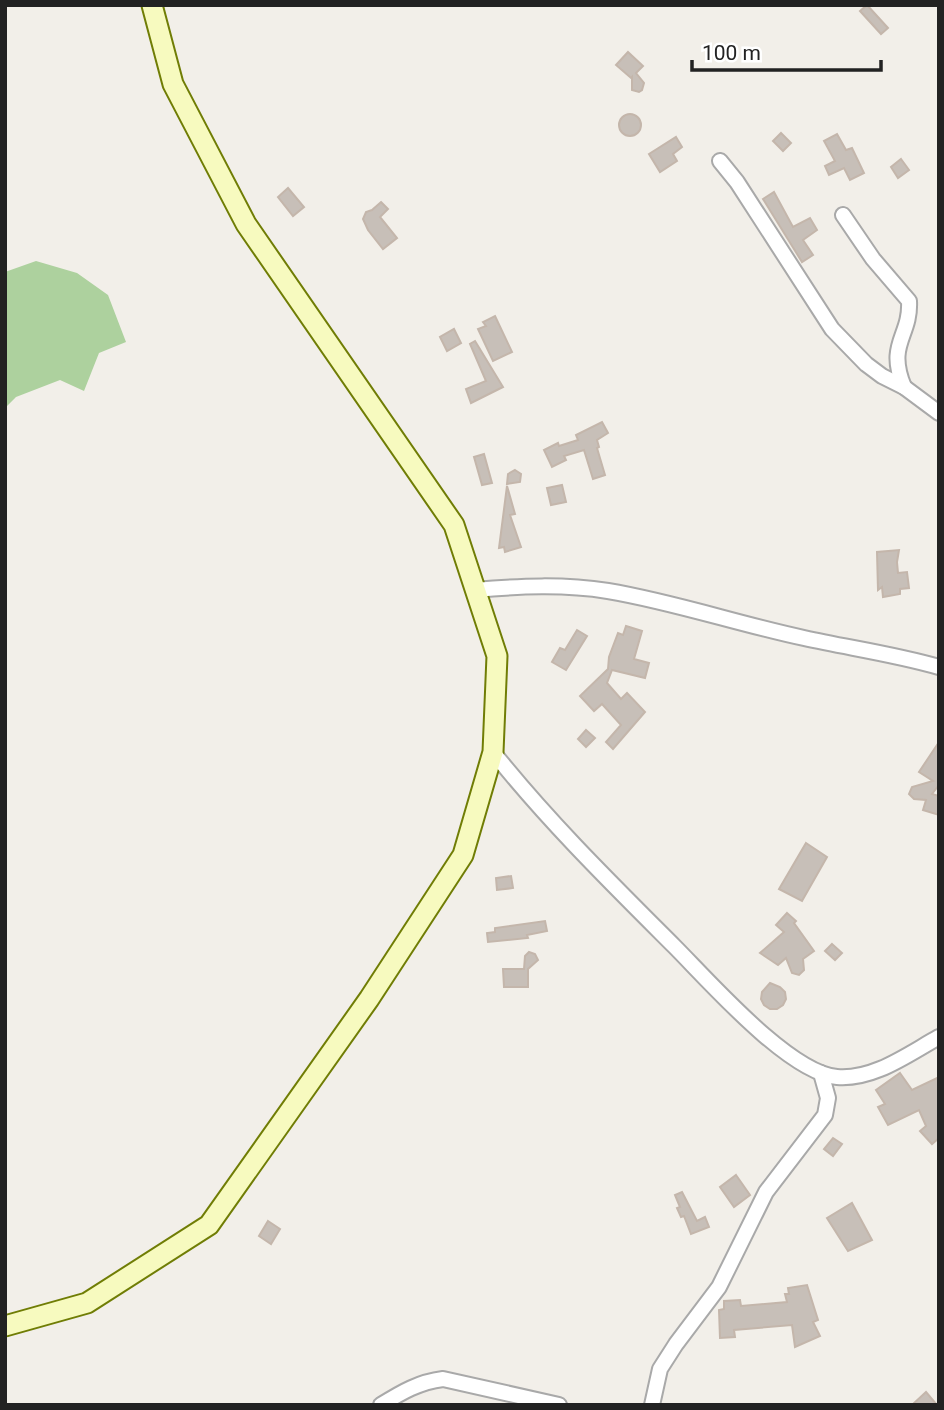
<svg xmlns="http://www.w3.org/2000/svg" width="944" height="1410" font-family="Roboto,sans-serif">
<style>
.forest{fill:#add19e}
.building{fill:#c7bfb8;stroke:#c4b6ab;stroke-width:2}
.lines{fill:none;stroke-linecap:round;stroke-linejoin:round}
.street-casing{stroke:#a9a9a9;stroke-width:18}
.secondary-casing{stroke:#707d05;stroke-width:23}
.street{stroke:#fff;stroke-width:14}
.secondary{stroke:#f7fabf;stroke-width:19}
</style>
<rect width="100%" height="100%" fill="#f2efe9"/>
<polygon class="forest" points="36,261 77,273 108,295 126,342 99,353 84,391 60,380 16,397 5,408 5,272"/>
<g class="building">
<polygon points="867,5 888,28 881,34 860,11"/>
<polygon points="628,52 643,66 636,73 644,83 642,90 639,92 632,90 632,77 631,78 616,65"/>
<circle cx="630" cy="125" r="11"/>
<polygon points="781,133 791,143 783,151 773,141"/>
<polygon points="837,134 846,150 852,148 864,173 850,180 844,168 829,175 825,166 835,161 824,141"/>
<polygon points="676,137 682,147 673,154 677,161 660,172 649,154"/>
<polygon points="901,159 909,170 898,178 891,167"/>
<polygon points="288,188 304,207 293,216 278,197"/>
<polygon points="774,192 793,227 810,218 817,230 803,240 813,255 802,262 763,199"/>
<polygon points="381,202 388,209 380,217 397,238 383,249 368,230 363,219 366,212 372,210"/>
<polygon points="495,316 512,352 493,361 478,329 486,326 483,322"/>
<polygon points="454,329 461,343 447,351 440,337"/>
<polygon points="475,341 503,387 471,403 466,389 486,381 470,344"/>
<polygon points="602,422 608,433 597,440 599,447 597,448 605,475 593,479 584,450 564,456 566,460 552,467 544,450 558,443 559,446 578,440 576,435"/>
<polygon points="484,454 492,483 482,485 474,457"/>
<polygon points="515,470 521,474 520,482 507,484 508,474"/>
<polygon points="562,485 566,502 551,505 547,488"/>
<polygon points="507,486 515,514 510,515 521,547 505,552 504,547 499,548"/>
<polygon points="899,550 897,562 898,573 907,572 909,588 900,589 900,594 883,597 882,587 878,590 877,552"/>
<polygon points="626,626 642,631 634,659 649,663 645,678 612,670 607,683 621,699 627,693 645,712 613,749 606,742 621,725 602,704 594,711 580,696 608,669 609,657 618,633 623,635"/>
<polygon points="577,630 587,636 566,670 552,662 560,648 565,650"/>
<polygon points="586,730 595,738 586,747 578,739"/>
<polygon points="939,742 939,785 932,794 939,796 939,815 923,810 926,800 914,799 909,794 912,787 933,781 919,772"/>
<polygon points="806,843 827,857 802,901 779,889"/>
<polygon points="511,876 513,888 497,890 496,878"/>
<polygon points="787,913 796,921 794,923 814,951 803,959 804,970 799,975 792,973 786,958 778,965 760,953 784,932 776,925"/>
<polygon points="545,921 547,931 527,935 528,938 488,942 487,933 495,932 495,928"/>
<polygon points="832,944 842,953 835,960 825,951"/>
<polygon points="529,952 535,954 538,960 528,969 528,987 504,987 503,969 524,969 525,956"/>
<polygon points="770,983 780,987 785,992 786,999 783,1005 777,1009 770,1009 764,1005 761,999 762,992"/>
<polygon points="900,1073 912,1090 939,1077 939,1138 932,1144 920,1131 926,1126 919,1110 888,1125 878,1107 885,1104 876,1090"/>
<polygon points="833,1138 842,1144 833,1156 824,1149"/>
<polygon points="736,1175 750,1195 734,1207 720,1187"/>
<polygon points="682,1192 697,1221 705,1217 709,1227 691,1234 684,1216 681,1217 677,1208 680,1207 675,1195"/>
<polygon points="852,1203 872,1240 848,1251 827,1218"/>
<polygon points="268,1221 280,1229 271,1244 259,1236"/>
<polygon points="807,1285 818,1320 813,1322 820,1336 795,1347 792,1325 734,1330 735,1337 720,1338 719,1310 724,1309 724,1301 740,1300 741,1306 787,1302 785,1294 789,1294 788,1288"/>
<polygon points="926,1392 937,1405 912,1405"/>
</g>
<g class="lines">
<g class="street-casing">
<g id="street">
<polyline points="720,161 737,182 832,329 866,364 882,376 904,387 939,413"/>
<path d="M 843,215 L 873,259 L 909,301 C 911,337 886,343 904,387"/>
<path d="M 475,590 C 520,586 564,584 608,591 C 674,602 738,624 804,638 C 849,648 894,654 939,667"/>
<path d="M 493,752 C 548,821 611,883 674,946 C 708,980 789,1073 837,1077 C 874,1080 908,1054 939,1037"/>
<path d="M 381,1405 C 402,1392 419,1382 443,1379 L 559,1405"/>
<polyline points="652,1405 660,1369 676,1344 719,1287 766,1192 825,1115 828,1098 821,1073"/>
</g>
</g>
<g class="secondary-casing">
<polyline id="secondary" points="5,1326 87,1303 209,1225 369,999 463,855 493,752 497,656 454,525 246,224 173,84 152,5"/>
</g>
<use href="#street" class="street"/>
<use href="#secondary" class="secondary"/>
</g>
<rect width="944" height="1410" fill="none" stroke="#222222" stroke-width="14"/>
<path d="M692 60v10h189v-10" fill="none" stroke="#222222" stroke-width="3.5"/>
<text x="702" y="60" font-size="21" fill="#222222" stroke="#ffffff" stroke-width="5" paint-order="stroke">100 m</text>
</svg>
